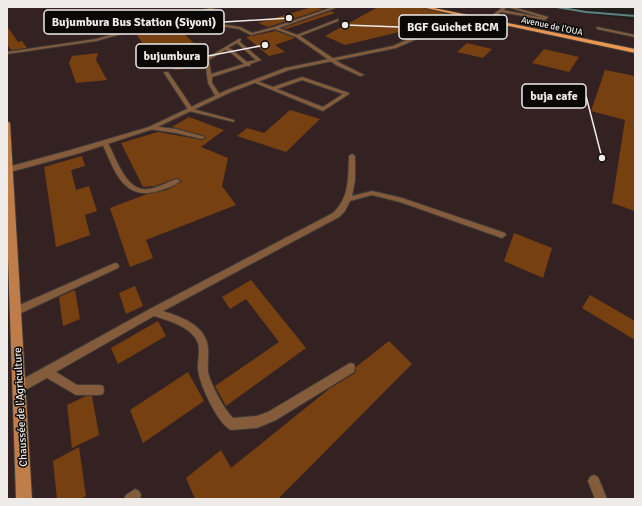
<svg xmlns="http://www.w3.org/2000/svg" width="642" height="506" font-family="Signika,sans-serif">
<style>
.industrial{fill:#342122}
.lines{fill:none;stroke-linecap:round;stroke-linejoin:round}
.stream{stroke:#5c8282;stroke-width:2}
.building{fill:#774011}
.lane-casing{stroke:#3f3c38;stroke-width:2}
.street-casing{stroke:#3f3c38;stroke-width:2}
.secondary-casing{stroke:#3f3c38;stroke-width:2}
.primary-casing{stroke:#3f3c38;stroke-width:2}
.lane{fill:#845c3c;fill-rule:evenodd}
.street{fill:#845c3c;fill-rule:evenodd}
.secondary{fill:#be7d49;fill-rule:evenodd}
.primary{fill:#eb9651;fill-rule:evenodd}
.labels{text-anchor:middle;stroke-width:3;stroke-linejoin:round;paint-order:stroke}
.far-street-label{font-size:9px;fill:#eeebe9;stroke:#0b0908}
.street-label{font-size:11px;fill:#eeebe9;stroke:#0b0908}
.leader{fill:none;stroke:#eeebe9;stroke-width:1.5}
.callout-dot{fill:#eeebe9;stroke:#0b0908;stroke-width:1.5}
.callout{fill:#0b0908;stroke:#eeebe9;stroke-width:1.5}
.callout-label{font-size:12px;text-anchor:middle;font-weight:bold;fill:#eeebe9}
</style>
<rect width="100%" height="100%" fill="#231f1b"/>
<polygon class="industrial" points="7,7 547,7 635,21 635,499 7,499"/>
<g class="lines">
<polyline class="stream" points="556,7 586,12 635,16"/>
</g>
<g class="building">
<polygon points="312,7 323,9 268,27 258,23"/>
<polygon points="378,7 420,7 451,15 441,22 345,45 325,36"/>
<polygon points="331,11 335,13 286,29 283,28"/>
<polygon points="173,24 196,45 191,67 187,67 186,69 174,70 178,52 144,57 144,46 137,35 162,31 158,27"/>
<polygon points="7,26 18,42 22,41 27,48 11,50 7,44"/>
<polygon points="276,31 295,38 275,45 285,52 269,56 246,37"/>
<polygon points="467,43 492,49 483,58 457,52"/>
<polygon points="544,49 579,57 569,72 532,63"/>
<polygon points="98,53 96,60 107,80 76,83 69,63 72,56"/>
<polygon points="605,70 635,76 635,211 612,203 625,120 591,111"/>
<polygon points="290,110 320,119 286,152 237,136 247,128 264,133"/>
<polygon points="189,117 224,130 201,147 228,158 222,186 236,205 146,240 153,258 130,267 110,208 147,194 167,190 182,181 177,178 155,186 143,187 121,143 158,132 202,140 206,138 205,136 172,127"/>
<polygon points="82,156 85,166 71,170 76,190 89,186 97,211 85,215 90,235 56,247 44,167"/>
<polygon points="514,233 552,248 543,278 504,261"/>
<polygon points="251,280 306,348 226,406 215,386 279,342 246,299 230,309 222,297"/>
<polygon points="135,286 143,306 126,314 119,293"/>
<polygon points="75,290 80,319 63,326 59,297"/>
<polygon points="590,295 635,321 635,340 582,308"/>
<polygon points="158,321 166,336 118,364 111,348"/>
<polygon points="389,341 412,364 278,499 195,499 186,478 221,450 231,468 329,389 355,373 356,367"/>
<polygon points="188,372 204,401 143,443 130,410"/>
<polygon points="86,396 92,396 99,435 72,448 67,405"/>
<polygon points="79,447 86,496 81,499 57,499 53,461"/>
</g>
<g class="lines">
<g class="lane-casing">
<g id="lane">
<polygon points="213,7 219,7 180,18 240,27 252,33 274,27 333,7 338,7 279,28 297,35 338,19 338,21 300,36 340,63 364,75 360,76 336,65 296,37 275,29 251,35 239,29 181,20 180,18 96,41 7,54 7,52 96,39"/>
<polygon points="503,7 506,8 503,10 544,18 507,7 513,7 548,17 545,20 501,12 488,22 486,22 486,20"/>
<polygon points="597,27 635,35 635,37 597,29"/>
<path d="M 239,39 L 241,39 L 240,42 L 261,60 L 250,64 L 250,66 L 246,66 L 212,77 L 212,83 L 221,96 L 216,97 L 208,83 L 205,59 ZM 237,43 L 256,60 L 247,62 L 231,49 L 228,48 ZM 225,50 L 229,51 L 244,64 L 211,74 L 209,60 Z"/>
<polygon points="164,72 168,72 193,109 234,120 234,122 189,111 164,73"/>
<path d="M 302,77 L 349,93 L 349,94 L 323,111 L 253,82 L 257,81 L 273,87 ZM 302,80 L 343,94 L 323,107 L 277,89 Z"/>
<polygon points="151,126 176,129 205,137 202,139 176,133 149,129 149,127"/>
<path d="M 105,141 L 108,143 C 116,158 126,192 148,189 C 158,188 167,182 177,179 L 180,181 C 175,186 165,189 158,191 C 122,202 114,168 102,143 Z"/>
<path d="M 352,154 L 355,156 L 355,180 L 352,196 L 372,191 L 402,198 L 505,233 L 506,235 L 502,238 L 400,202 L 372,195 L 350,201 L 345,211 L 339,217 L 163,311 C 181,317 206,325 208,348 C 209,356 207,364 208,372 C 211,385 224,409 233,418 L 257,416 L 268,412 L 350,363 L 354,364 L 355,368 L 354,372 L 276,420 L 257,428 L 231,430 C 218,424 199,384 198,369 C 197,360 202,348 196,339 C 188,326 167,320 154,316 L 56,372 L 77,385 L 99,385 L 103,386 L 104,390 L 103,394 L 99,395 L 76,395 L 47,378 L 22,392 L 18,393 L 14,392 L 13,388 L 14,384 L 150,309 L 333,213 C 350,197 348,177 349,156 Z"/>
<polygon points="115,263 118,264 119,266 118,268 19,314 16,315 13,314 11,311 13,308"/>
<polygon points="594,475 598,477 607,499 595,499 588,481 590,477"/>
<polygon points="135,489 139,491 141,495 140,499 124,499 126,495"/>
</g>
</g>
<g class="street-casing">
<polygon id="street" points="473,17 477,18 426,35 396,48 289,70 231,92 153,129 80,153 14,171 11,171 7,169 8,167 74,149 149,127 227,90 285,68 393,46 422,33"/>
</g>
<g class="secondary-casing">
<polygon id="secondary" points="7,121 10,123 32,499 16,499 7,227"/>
</g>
<g class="primary-casing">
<polygon id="primary" points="421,7 429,7 635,49 635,53"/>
</g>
<use href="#lane" class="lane"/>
<use href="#street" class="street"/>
<use href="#secondary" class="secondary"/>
<use href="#primary" class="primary"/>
</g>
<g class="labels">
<g class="far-street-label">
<text transform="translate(552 26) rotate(12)" y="3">Avenue de l'OUA</text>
</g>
<g class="street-label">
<text transform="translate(20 407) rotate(-93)" y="4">Chaussée de l'Agriculture</text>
</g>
</g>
<path class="leader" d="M289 18L224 22M345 25L399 27M265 45L208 56M602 158L586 96"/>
<g class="callout-dot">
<circle cx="289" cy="18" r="4"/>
<circle cx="345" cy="25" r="4"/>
<circle cx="265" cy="45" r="4"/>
<circle cx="602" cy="158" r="4"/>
</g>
<g class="callout">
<rect x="44" y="10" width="180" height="24" rx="4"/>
<rect x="399" y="15" width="108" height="24" rx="4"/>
<rect x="136" y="44" width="72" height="24" rx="4"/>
<rect x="522" y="84" width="64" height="24" rx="4"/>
</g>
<g class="callout-label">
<text x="134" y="26">Bujumbura Bus Station (Siyoni)</text>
<text x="453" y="31">BGF Guichet BCM</text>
<text x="172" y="60">bujumbura</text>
<text x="554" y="100">buja cafe</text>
</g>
<rect width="642" height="506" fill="none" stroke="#eeebe9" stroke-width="16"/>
</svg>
